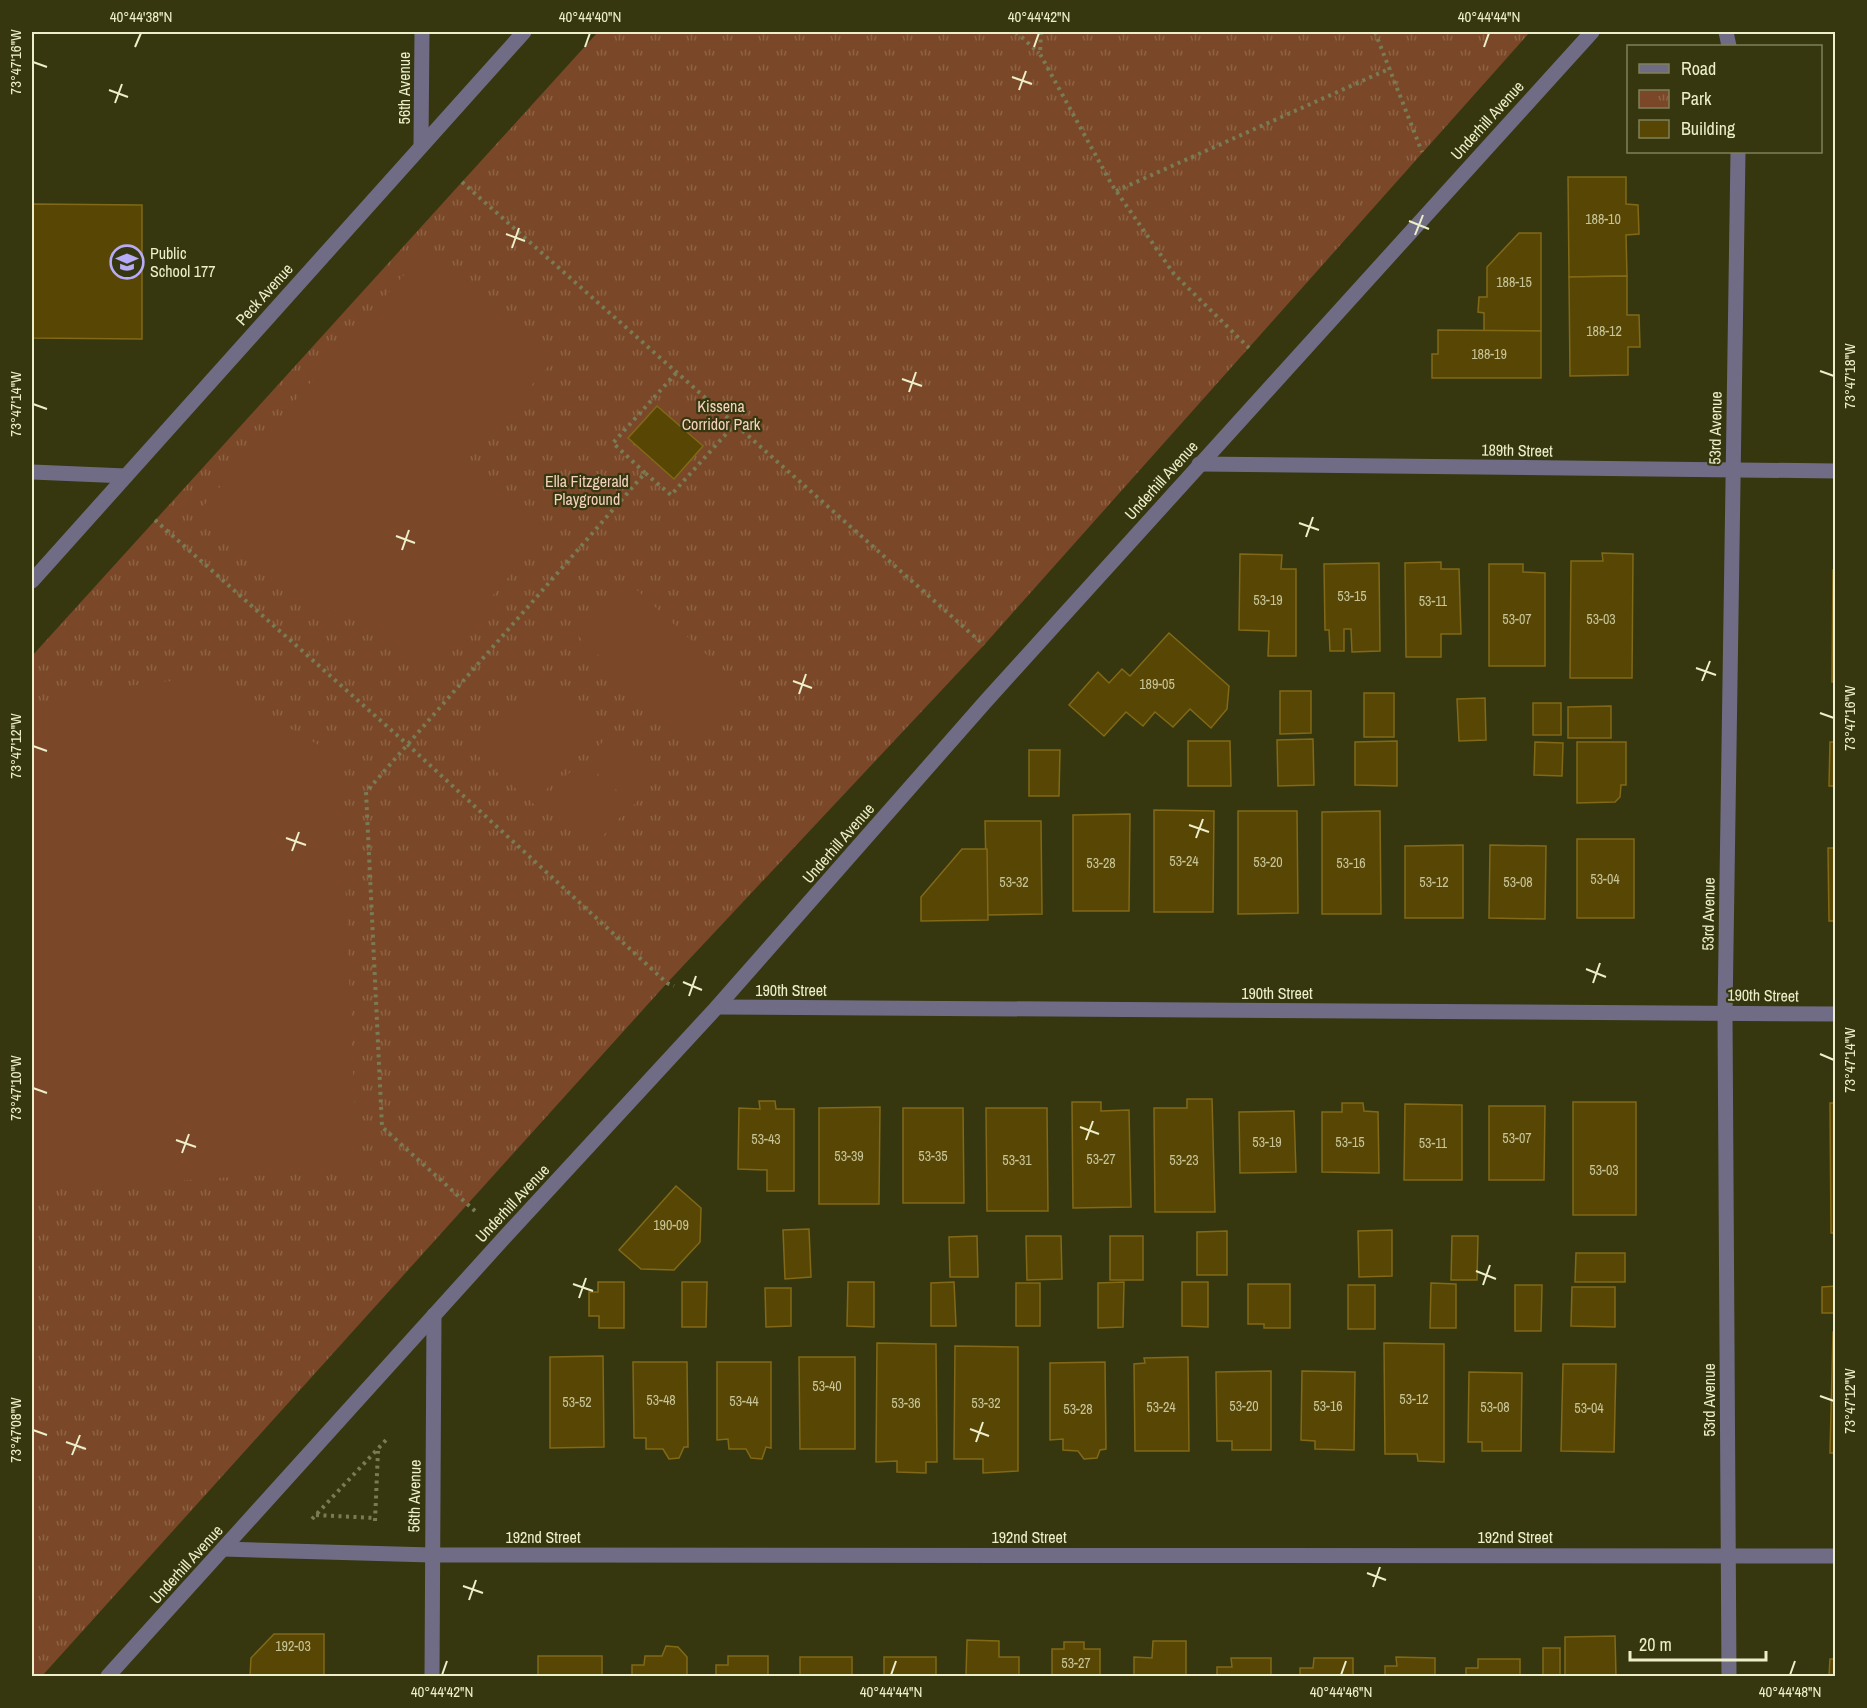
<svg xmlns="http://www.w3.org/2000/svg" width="1867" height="1708" font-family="'Archivo Narrow',sans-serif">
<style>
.park{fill:url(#park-tufts)}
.garden{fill:#7a4828}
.building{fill:#584605;stroke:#816917;stroke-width:1.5}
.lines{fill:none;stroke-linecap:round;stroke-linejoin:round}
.path{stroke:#797b54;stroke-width:4;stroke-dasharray:3 4.5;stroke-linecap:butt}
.minor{stroke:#706c85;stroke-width:15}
.tertiary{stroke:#706c85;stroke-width:15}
.ticks{fill:none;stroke:#ecefc9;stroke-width:2}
.labels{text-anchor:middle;stroke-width:4.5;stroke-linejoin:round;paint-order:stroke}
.number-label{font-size:14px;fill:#c7c598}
.street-label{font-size:16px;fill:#ecefc9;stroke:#36370f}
.poi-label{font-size:16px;fill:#ecefc9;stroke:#36370f;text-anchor:start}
.park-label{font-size:16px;fill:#f4d2bf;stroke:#36370f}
.neatline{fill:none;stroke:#ecefc9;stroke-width:2}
.ticks-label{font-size:15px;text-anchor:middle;fill:#ecefc9}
</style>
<defs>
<pattern id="park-tufts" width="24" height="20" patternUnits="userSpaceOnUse" patternTransform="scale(1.5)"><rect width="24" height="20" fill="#7a4828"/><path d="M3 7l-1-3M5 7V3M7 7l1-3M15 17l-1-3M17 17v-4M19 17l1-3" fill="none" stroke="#8d6346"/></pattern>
</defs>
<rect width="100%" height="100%" fill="#36370f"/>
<polygon class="park" points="598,32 1530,32 984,645 667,983 42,1676 32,1676 32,656"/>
<g class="garden">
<polygon points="423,253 550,364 467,460 548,531 424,675 342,603 326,621 200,510"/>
<polygon points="627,581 747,692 696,747 577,635"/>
<polygon points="548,675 604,725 574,759 517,709"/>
<polygon points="204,677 340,758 357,1169 32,1190 32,731 73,693"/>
<polygon points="507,712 567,765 534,804 473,751"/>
<polygon points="610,733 659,776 634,805 585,763"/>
<polygon points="573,769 622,815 591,849 542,802"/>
</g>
<g class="building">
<polygon points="1568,177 1626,177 1626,204 1638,205 1639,234 1626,235 1627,276 1569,277"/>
<polygon points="32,204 142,205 142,339 32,338"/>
<polygon points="1519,233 1541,233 1541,331 1484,331 1484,313 1478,312 1479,297 1487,297 1487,267"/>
<polygon points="1627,276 1627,315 1639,315 1640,347 1628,347 1628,375 1570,376 1569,277"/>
<polygon points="1438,330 1541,331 1541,378 1432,378 1432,354 1438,354"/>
<polygon points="657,406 703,446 674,479 628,438"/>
<polygon points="1602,553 1633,554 1632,678 1570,678 1571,561 1603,561"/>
<polygon points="1240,554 1282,555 1281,569 1296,569 1296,656 1268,656 1269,631 1239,630"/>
<polygon points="1441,562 1441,569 1459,569 1461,634 1441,634 1441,657 1406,657 1405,563"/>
<polygon points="1379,563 1380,651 1352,652 1351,629 1344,629 1344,651 1330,651 1329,630 1325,630 1324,564"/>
<polygon points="1489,564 1523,564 1523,572 1545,573 1545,666 1489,666"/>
<polygon points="1833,570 1836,570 1836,682 1832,682"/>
<polygon points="1169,633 1229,686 1227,709 1211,728 1190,709 1173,727 1155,712 1143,726 1126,712 1104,736 1069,705 1098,672 1109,683 1122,669 1130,676"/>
<polygon points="1280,691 1311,691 1311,733 1280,734"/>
<rect x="1364" y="693" width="30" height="44"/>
<polygon points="1485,698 1486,740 1459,741 1457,699"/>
<rect x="1533" y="703" width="28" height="32"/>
<polygon points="1611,706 1611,738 1568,738 1568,707"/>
<polygon points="1313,739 1314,785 1278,786 1277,740"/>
<polygon points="1188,741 1230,741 1231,786 1188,786"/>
<polygon points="1397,741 1397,786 1355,785 1355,742"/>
<polygon points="1535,742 1563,743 1562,776 1534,775"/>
<polygon points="1577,742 1626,742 1626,785 1621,785 1620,797 1615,802 1577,803"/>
<polygon points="1830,742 1836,742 1836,786 1829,786"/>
<polygon points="1029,750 1060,750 1059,796 1029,796"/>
<polygon points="1154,810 1214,811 1213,912 1154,912"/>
<polygon points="1238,811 1297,811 1298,913 1238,914"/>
<polygon points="1380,811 1381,914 1322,914 1322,812"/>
<polygon points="1130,814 1129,911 1073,911 1073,815"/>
<polygon points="985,821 1041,821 1042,914 987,915"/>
<rect x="1577" y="839" width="57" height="79"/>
<polygon points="1463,845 1463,918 1405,918 1405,846"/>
<polygon points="1490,845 1546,846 1545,919 1489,918"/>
<polygon points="1828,848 1836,848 1836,921 1829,921"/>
<polygon points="962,849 987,849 988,920 921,921 921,897"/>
<polygon points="1187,1099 1212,1099 1215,1212 1155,1212 1154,1108 1187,1108"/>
<polygon points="759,1101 775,1101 776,1109 794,1109 794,1191 767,1191 767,1170 738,1169 739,1108 760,1109"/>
<polygon points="1072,1102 1101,1102 1101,1111 1129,1110 1131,1207 1073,1208"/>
<rect x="1573" y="1102" width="63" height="113"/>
<polygon points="1342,1103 1363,1103 1364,1111 1378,1112 1379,1173 1322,1172 1322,1112 1342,1112"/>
<polygon points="1830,1103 1836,1103 1836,1233 1831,1233"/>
<polygon points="1405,1104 1462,1105 1462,1180 1404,1180"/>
<polygon points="1489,1106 1545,1106 1544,1180 1489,1180"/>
<polygon points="880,1107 879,1204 819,1204 819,1108"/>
<polygon points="903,1108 963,1108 964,1203 903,1203"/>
<polygon points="986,1108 1047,1108 1048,1211 987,1211"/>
<polygon points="1294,1111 1296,1172 1240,1173 1239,1112"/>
<polygon points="676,1186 701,1208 700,1242 674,1270 641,1269 619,1250"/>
<polygon points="809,1229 811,1277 785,1279 783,1230"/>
<polygon points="1392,1230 1392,1276 1359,1277 1358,1231"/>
<polygon points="1227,1231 1227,1275 1197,1275 1197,1232"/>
<polygon points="977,1236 978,1277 950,1277 949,1237"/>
<polygon points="1026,1236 1061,1236 1062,1279 1027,1280"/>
<rect x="1110" y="1236" width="33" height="44"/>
<polygon points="1452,1236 1478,1236 1477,1280 1451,1280"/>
<polygon points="1576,1253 1625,1253 1625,1282 1575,1282"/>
<polygon points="598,1282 624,1282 624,1328 599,1328 599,1316 589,1316 589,1292 598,1292"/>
<polygon points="682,1282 707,1282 706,1327 682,1327"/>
<polygon points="848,1282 874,1282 874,1327 847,1326"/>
<polygon points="954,1282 956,1326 931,1326 931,1283"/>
<polygon points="1124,1282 1123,1327 1098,1328 1098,1283"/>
<polygon points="1182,1282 1208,1282 1208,1327 1182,1326"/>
<rect x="1016" y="1283" width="24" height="43"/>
<polygon points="1431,1283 1456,1284 1456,1328 1430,1328"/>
<polygon points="1248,1284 1290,1284 1290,1328 1264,1328 1264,1324 1248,1324"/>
<rect x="1348" y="1285" width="27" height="44"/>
<polygon points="1515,1285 1542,1285 1541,1331 1515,1331"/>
<polygon points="1836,1286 1836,1313 1822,1313 1822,1287"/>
<polygon points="1572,1287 1615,1287 1615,1327 1571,1326"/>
<polygon points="765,1288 791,1288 791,1326 766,1327"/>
<polygon points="1833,1332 1836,1332 1836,1453 1830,1453"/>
<polygon points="877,1343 936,1344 937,1462 926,1462 926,1473 897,1472 897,1461 876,1462"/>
<polygon points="1384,1343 1444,1344 1444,1462 1418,1461 1417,1454 1385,1454"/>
<polygon points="955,1346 1018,1347 1018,1471 983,1473 983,1459 954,1459"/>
<polygon points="603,1356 604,1447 550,1448 550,1357"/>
<polygon points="799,1357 855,1357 855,1449 800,1449"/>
<polygon points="1188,1357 1189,1451 1135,1451 1134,1364 1145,1363 1144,1358"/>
<polygon points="633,1362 687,1362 688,1447 684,1447 679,1458 669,1459 663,1449 646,1449 646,1438 634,1438"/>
<polygon points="717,1362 771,1362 771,1448 766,1447 762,1459 751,1458 746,1449 729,1449 728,1439 717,1440"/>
<polygon points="1105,1362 1106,1449 1100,1450 1097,1458 1084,1459 1078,1451 1063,1450 1063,1439 1050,1440 1050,1363"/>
<polygon points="1563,1364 1616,1364 1614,1452 1561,1451"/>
<polygon points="1271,1371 1271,1450 1232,1450 1232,1441 1217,1441 1216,1372"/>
<polygon points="1302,1371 1355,1372 1354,1450 1315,1449 1315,1441 1301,1440"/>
<polygon points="1469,1372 1522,1373 1521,1451 1482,1451 1482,1442 1468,1442"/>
<polygon points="274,1634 324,1634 324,1676 250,1676 251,1658"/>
<polygon points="1615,1636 1616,1676 1565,1676 1565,1637"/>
<polygon points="967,1640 999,1641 999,1657 1019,1657 1019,1676 966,1676"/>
<polygon points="1153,1641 1186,1641 1186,1676 1134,1676 1134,1657 1152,1658"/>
<polygon points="1064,1642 1084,1642 1084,1649 1100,1649 1100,1676 1052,1676 1052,1649 1064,1649"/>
<polygon points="666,1646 678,1647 687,1657 687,1676 632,1676 632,1665 644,1665 645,1656 662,1656"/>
<rect x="1543" y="1648" width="17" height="28"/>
<rect x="538" y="1656" width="64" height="20"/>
<polygon points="728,1656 768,1656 768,1676 716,1676 716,1665 728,1665"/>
<rect x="800" y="1657" width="52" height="19"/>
<rect x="884" y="1657" width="52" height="19"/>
<polygon points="1396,1657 1435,1658 1435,1676 1385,1676 1385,1666 1397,1666"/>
<polygon points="1231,1658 1271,1658 1271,1676 1217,1676 1217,1667 1232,1667"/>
<polygon points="1314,1658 1353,1658 1353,1676 1300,1676 1300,1668 1313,1668"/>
<polygon points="1478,1659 1520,1659 1520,1676 1466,1676 1466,1668 1478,1668"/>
<polygon points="1830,1659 1836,1659 1836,1676 1829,1676"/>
</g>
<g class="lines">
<g class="path">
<polyline points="1016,32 1039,53"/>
<polyline points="1041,32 1040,54 1112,185 1174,274 1249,348"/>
<polyline points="1375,32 1422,152"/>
<polyline points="462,182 984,645"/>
<polyline points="1116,191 1391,68"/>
<polyline points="645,473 613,443 677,372"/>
<polyline points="155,520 408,745 667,983 674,986"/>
<polyline points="475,1211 382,1127 366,792 645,473 671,495 735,424"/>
<polyline points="316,1515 375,1518"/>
<polyline points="312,1519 387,1439"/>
<polyline points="375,1521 378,1451"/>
</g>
<g class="minor">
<polyline points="421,144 422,32"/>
<polyline points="1199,464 1836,471"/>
<polyline points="32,472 126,476"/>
<polyline points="32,581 524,32"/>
<polyline points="717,1007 1836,1014"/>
<polyline points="223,1549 431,1555 1836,1556"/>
<polyline points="108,1676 503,1239 717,1007 986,701 1592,32"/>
<polyline points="432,1676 434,1315"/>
</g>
<g class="tertiary">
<polyline points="1726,32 1729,46"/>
<polyline points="1729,1676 1725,1013 1738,152"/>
</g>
</g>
<path class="ticks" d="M 135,47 L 141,33M 585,47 L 590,33M 1034,47 L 1039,33M 1484,47 L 1489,33M 33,62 L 47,67M 1012,77 L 1032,84M 109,90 L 128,97M 1019,90 L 1026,71M 115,103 L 122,84M 1409,221 L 1429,229M 506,234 L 525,241M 1415,235 L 1423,215M 512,248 L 519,228M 1820,371 L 1834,376M 902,379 L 922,386M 909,392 L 916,372M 33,404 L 47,409M 1299,523 L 1319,530M 396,536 L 415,543M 1306,537 L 1313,517M 402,550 L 409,530M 1696,668 L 1716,675M 793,681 L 812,688M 1702,681 L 1710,661M 799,694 L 806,674M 1820,713 L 1834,718M 33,746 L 47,751M 1189,825 L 1209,832M 286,838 L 306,845M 1196,838 L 1203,819M 292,851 L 299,832M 1586,969 L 1606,977M 683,982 L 702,990M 1593,983 L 1600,963M 689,996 L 696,976M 1820,1054 L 1834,1060M 33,1088 L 47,1093M 1080,1127 L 1099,1134M 176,1140 L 196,1147M 1086,1140 L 1093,1121M 182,1153 L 189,1134M 1476,1271 L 1496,1279M 573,1284 L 593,1291M 1483,1285 L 1490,1265M 579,1298 L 586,1278M 1820,1396 L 1834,1401M 970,1429 L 989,1436M 33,1430 L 47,1435M 66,1442 L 86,1449M 976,1442 L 983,1422M 72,1455 L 80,1435M 1367,1573 L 1386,1580M 463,1586 L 483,1593M 1373,1587 L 1380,1567M 469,1600 L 476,1580M 442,1675 L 447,1661M 891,1675 L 896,1661M 1341,1675 L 1346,1661M 1790,1675 L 1795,1661"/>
<defs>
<g id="school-ring" transform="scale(1.725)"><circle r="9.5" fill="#36370f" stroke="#b8abf7" stroke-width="1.5"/><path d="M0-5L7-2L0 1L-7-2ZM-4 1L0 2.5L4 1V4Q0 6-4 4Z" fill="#b8abf7"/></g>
</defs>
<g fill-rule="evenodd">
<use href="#school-ring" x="127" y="262"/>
</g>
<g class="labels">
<g class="number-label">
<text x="1603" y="224">188-10</text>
<text x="1514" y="287">188-15</text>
<text x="1604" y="336">188-12</text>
<text x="1489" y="359">188-19</text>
<text x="1352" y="601">53-15</text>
<text x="1268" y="605">53-19</text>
<text x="1433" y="606">53-11</text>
<text x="1517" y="624">53-07</text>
<text x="1601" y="624">53-03</text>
<text x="1157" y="689">189-05</text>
<text x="1184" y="866">53-24</text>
<text x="1268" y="867">53-20</text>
<text x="1101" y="868">53-28</text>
<text x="1351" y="868">53-16</text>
<text x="1605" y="884">53-04</text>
<text x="1014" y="887">53-32</text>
<text x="1434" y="887">53-12</text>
<text x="1518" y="887">53-08</text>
<text x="1517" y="1143">53-07</text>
<text x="766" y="1144">53-43</text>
<text x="1267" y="1147">53-19</text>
<text x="1350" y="1147">53-15</text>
<text x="1433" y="1148">53-11</text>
<text x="849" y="1161">53-39</text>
<text x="933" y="1161">53-35</text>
<text x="1101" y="1164">53-27</text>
<text x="1017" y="1165">53-31</text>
<text x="1184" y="1165">53-23</text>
<text x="1604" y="1175">53-03</text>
<text x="671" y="1230">190-09</text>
<text x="827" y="1391">53-40</text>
<text x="1414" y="1404">53-12</text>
<text x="661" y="1405">53-48</text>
<text x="744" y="1406">53-44</text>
<text x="577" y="1407">53-52</text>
<text x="906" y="1408">53-36</text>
<text x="986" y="1408">53-32</text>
<text x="1244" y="1411">53-20</text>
<text x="1328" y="1411">53-16</text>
<text x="1161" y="1412">53-24</text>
<text x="1495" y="1412">53-08</text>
<text x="1589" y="1413">53-04</text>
<text x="1078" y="1414">53-28</text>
<text x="293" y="1651">192-03</text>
<text x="1076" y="1668">53-27</text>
</g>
<g class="street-label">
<text transform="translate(404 88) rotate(-90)" y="6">56th Avenue</text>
<text transform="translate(1487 120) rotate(-48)" y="6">Underhill Avenue</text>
<text transform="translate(264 294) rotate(-48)" y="6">Peck Avenue</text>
<text transform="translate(1715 428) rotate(-89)" y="6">53rd Avenue</text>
<text transform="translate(1517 450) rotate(1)" y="6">189th Street</text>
<text transform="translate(1161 480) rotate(-48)" y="6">Underhill Avenue</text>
<text transform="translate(838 843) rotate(-49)" y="6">Underhill Avenue</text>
<text transform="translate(1708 914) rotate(-89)" y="6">53rd Avenue</text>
<text x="791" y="996">190th Street</text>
<text x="1277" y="999">190th Street</text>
<text transform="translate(1763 995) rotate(1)" y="6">190th Street</text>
<text transform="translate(512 1203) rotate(-47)" y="6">Underhill Avenue</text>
<text transform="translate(1709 1400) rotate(-90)" y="6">53rd Avenue</text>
<text transform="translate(414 1496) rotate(-89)" y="6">56th Avenue</text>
<text x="543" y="1543">192nd Street</text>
<text x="1029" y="1543">192nd Street</text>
<text x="1515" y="1543">192nd Street</text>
<text transform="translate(186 1564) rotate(-48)" y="6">Underhill Avenue</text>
</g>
<g class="poi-label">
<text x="150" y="259">Public<tspan x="150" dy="18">School 177</tspan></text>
</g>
<g class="park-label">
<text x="721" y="412">Kissena<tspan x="721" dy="18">Corridor Park</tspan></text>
<text x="587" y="487">Ella Fitzgerald<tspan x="587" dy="18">Playground</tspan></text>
</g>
</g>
<rect width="1867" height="1708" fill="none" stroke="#36370f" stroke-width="66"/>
<rect x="1627" y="45" width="195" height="108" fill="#36370f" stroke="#7f8159" stroke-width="1.5"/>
<rect x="1639" y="64" width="30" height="9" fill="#706c85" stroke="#7f8159" stroke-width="1.5"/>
<text x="1681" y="75" font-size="18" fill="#ecefc9">Road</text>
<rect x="1639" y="90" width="30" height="18" fill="url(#park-tufts)" stroke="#7f8159" stroke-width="1.5"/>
<text x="1681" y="105" font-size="18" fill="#ecefc9">Park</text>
<rect x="1639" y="120" width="30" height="18" fill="#584605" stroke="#7f8159" stroke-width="1.5"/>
<text x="1681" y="135" font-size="18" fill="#ecefc9">Building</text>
<path d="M1630 1651v9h136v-9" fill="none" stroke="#ecefc9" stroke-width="3"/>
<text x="1639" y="1651" font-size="18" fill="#ecefc9" stroke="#36370f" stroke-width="4.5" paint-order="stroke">20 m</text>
<rect x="33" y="33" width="1801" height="1642" class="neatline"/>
<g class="ticks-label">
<text x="141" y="22">40°44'38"N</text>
<text x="590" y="22">40°44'40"N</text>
<text x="1039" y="22">40°44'42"N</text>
<text x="1489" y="22">40°44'44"N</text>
<text transform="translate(16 62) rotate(-90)" y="5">73°47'16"W</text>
<text transform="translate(1850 376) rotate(-90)" y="5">73°47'18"W</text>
<text transform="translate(16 404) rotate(-90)" y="5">73°47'14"W</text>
<text transform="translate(1850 718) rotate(-90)" y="5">73°47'16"W</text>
<text transform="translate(16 746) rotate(-90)" y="5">73°47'12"W</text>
<text transform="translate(1850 1060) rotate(-90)" y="5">73°47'14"W</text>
<text transform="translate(16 1088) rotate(-90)" y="5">73°47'10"W</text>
<text transform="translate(1850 1401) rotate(-90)" y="5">73°47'12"W</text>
<text transform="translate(16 1430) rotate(-90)" y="5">73°47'08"W</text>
<text x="442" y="1697">40°44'42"N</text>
<text x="891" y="1697">40°44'44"N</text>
<text x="1341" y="1697">40°44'46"N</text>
<text x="1790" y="1697">40°44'48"N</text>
</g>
</svg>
